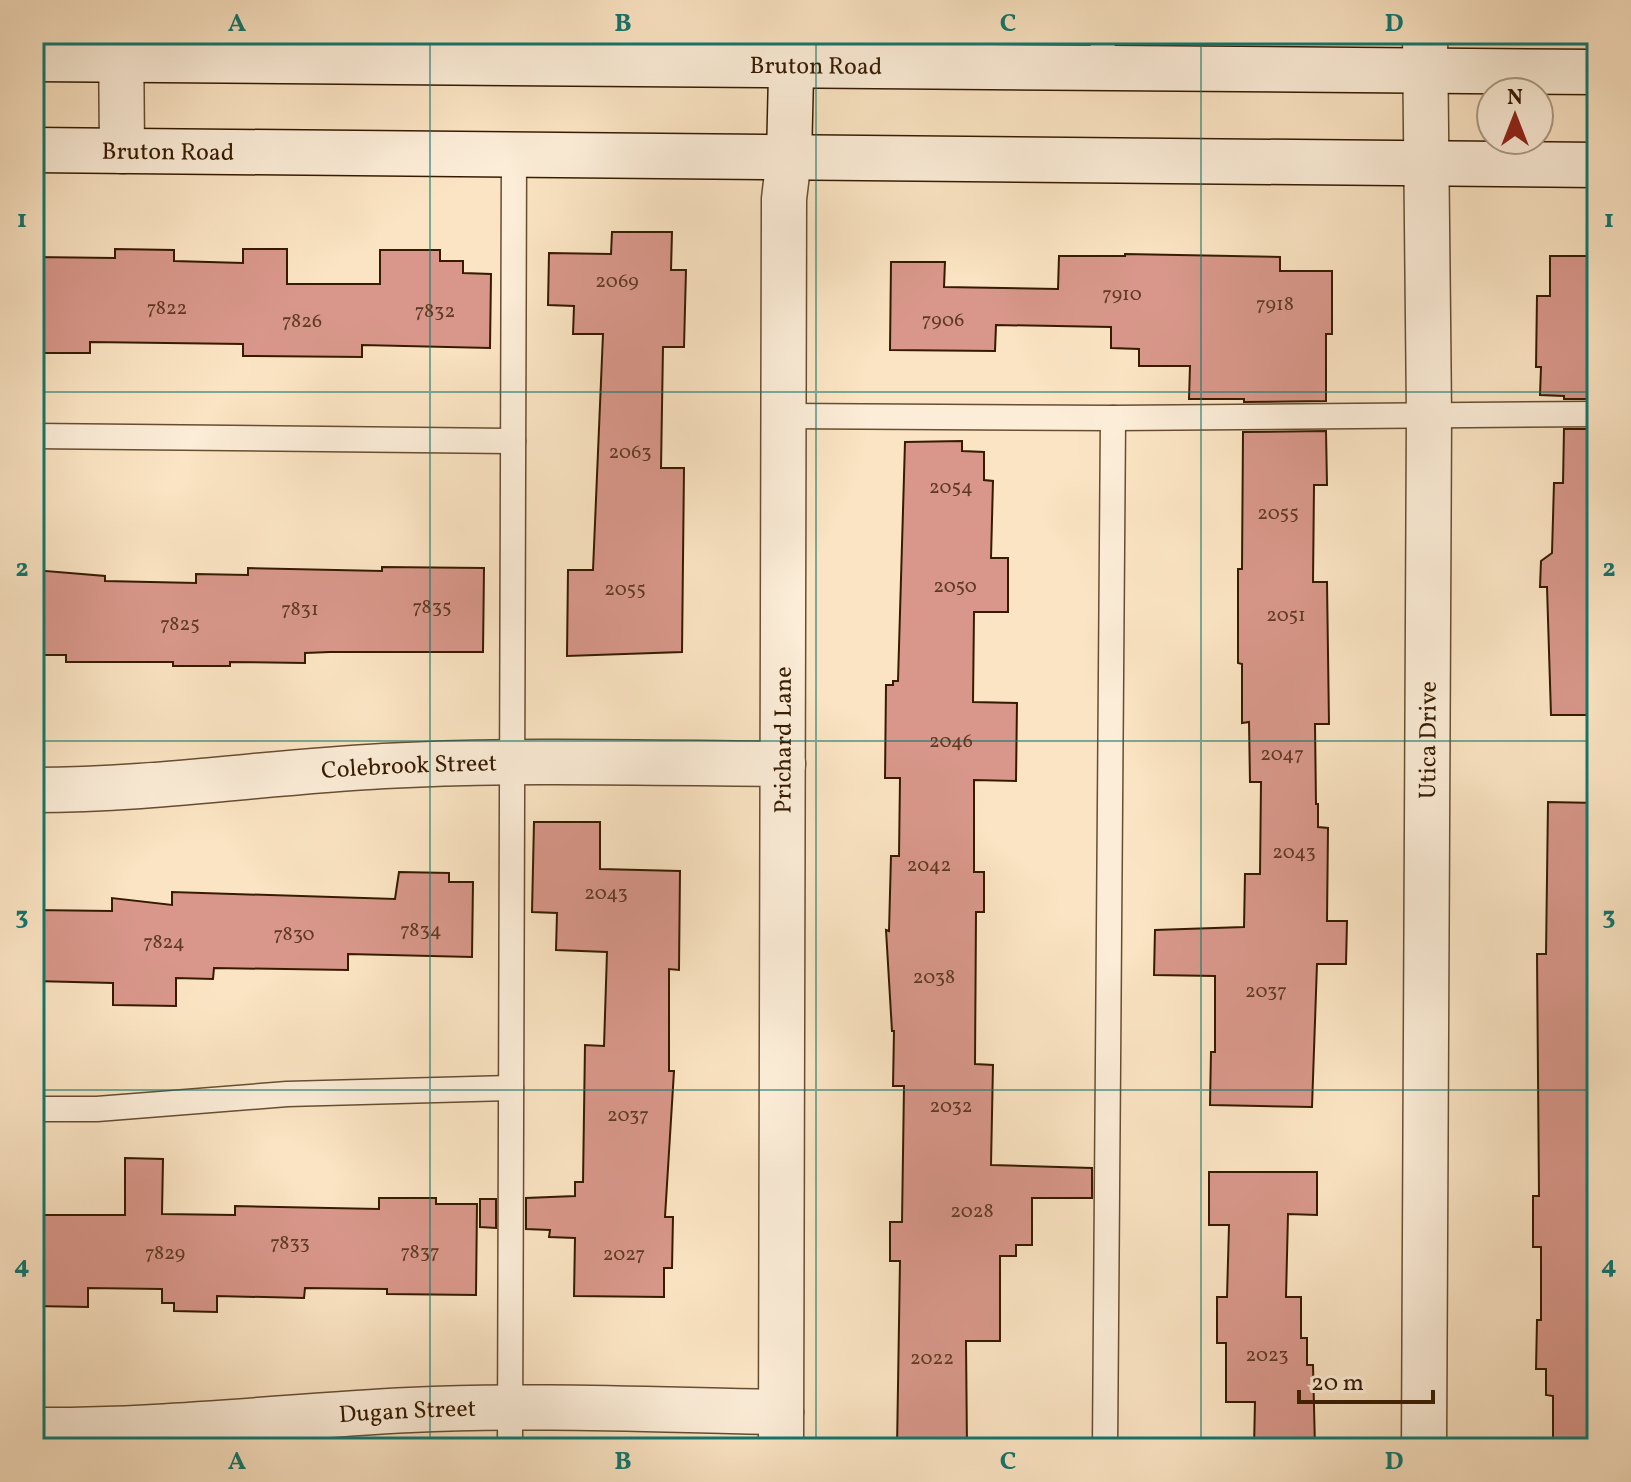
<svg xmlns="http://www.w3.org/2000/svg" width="1631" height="1482" font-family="Vollkorn,serif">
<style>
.building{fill:#d8978a;stroke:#361b00;stroke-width:2}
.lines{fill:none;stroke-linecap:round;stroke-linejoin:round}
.lane-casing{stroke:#674d31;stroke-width:27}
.street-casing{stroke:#674d31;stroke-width:47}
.secondary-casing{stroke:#361b00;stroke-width:47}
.lane{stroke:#fcedd8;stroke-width:24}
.street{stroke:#fcedd8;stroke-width:44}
.secondary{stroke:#fcedd8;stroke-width:44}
.grid{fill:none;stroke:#0f766e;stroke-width:2;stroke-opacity:0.55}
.labels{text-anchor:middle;stroke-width:7;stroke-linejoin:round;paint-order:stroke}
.number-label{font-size:20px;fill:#5e3a22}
.street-label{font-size:24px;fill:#361b00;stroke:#fcedd8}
.neatline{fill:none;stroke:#0f766e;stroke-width:3}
.grid-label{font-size:26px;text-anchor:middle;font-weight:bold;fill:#0f766e}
</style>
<rect width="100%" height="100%" fill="#fbe4c3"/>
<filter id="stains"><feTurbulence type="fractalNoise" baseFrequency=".0025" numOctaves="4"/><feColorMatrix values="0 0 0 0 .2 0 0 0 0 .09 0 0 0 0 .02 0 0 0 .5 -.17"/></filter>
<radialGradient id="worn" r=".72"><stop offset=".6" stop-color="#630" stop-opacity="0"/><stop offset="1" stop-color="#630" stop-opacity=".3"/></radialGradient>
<g class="building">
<polygon points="612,232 672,232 671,270 686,270 684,347 663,347 661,468 684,468 682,652 567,656 568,570 593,570 603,334 573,334 574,306 548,305 549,253 611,254"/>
<polygon points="115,249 174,250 174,261 243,263 243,249 287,249 287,284 380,284 380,250 440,250 440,261 463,261 463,273 491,274 490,348 362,345 362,357 243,356 243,344 90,342 90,353 34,353 34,257 115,258"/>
<polygon points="1125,254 1280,257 1280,271 1332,271 1332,334 1326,334 1326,401 1244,402 1244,399 1189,399 1190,366 1139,366 1139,349 1111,348 1111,327 996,325 995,351 890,350 891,262 945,262 944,287 1058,289 1059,256 1125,256"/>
<polygon points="1550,256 1592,256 1592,264 1597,265 1597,399 1564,399 1564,396 1540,395 1541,367 1536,367 1537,296 1550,296"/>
<polygon points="1564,429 1597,429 1597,715 1551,715 1547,587 1540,587 1541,561 1552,553 1554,483 1563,483"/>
<polygon points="1326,431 1327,485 1314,485 1313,582 1327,582 1329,724 1315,724 1316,804 1318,804 1318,827 1328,828 1327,921 1347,921 1346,964 1317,964 1312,1107 1210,1105 1211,1052 1215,1052 1215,976 1154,975 1155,930 1244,927 1245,874 1260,874 1261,782 1250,782 1249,722 1242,723 1242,664 1238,663 1238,569 1242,569 1243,432"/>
<polygon points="962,441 962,451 984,452 984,480 993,481 991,558 1008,558 1008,612 974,612 973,702 1017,703 1016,781 974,780 974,872 984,872 984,912 976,912 975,1064 993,1065 991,1165 1092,1168 1092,1198 1032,1198 1032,1245 1016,1245 1016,1256 1000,1256 1000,1341 966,1341 967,1448 897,1448 900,1261 890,1261 890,1222 902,1222 904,1086 893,1086 894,1031 892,1031 886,930 889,931 891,856 899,856 900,778 885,778 886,685 893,685 893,681 898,681 905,442"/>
<polygon points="382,567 484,568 483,652 330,652 305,653 305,663 230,662 230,666 173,666 173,662 66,662 66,655 34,655 34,570 105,576 105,581 196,583 196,574 248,575 248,568 382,571"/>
<polygon points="1548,802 1597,803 1597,1448 1553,1448 1553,1396 1546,1395 1546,1369 1536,1369 1537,1320 1541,1320 1541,1247 1533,1247 1533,1196 1539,1196 1537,954 1546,954"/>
<polygon points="534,822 600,822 600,869 680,871 679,970 669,969 669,1071 674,1071 665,1217 673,1217 672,1268 664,1268 664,1297 574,1296 575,1238 549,1237 550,1230 526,1229 526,1198 575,1196 575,1182 583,1182 585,1045 604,1046 607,952 556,950 557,913 532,912"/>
<polygon points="399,872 449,873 449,882 473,882 472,957 348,954 348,970 214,968 213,979 176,978 176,1006 113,1005 113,983 34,981 34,910 112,911 112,898 172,905 172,892 395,899"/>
<polygon points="125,1158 163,1159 162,1214 235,1215 235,1206 379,1209 379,1198 436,1198 436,1204 477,1204 476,1295 387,1294 387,1289 305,1288 304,1298 217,1296 217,1312 174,1311 174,1303 162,1303 162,1289 88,1288 88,1307 34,1306 34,1215 125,1215"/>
<polygon points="1209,1172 1317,1172 1317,1215 1288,1214 1286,1297 1301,1297 1301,1338 1307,1338 1307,1365 1313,1365 1315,1448 1254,1448 1255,1402 1226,1402 1226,1343 1217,1343 1217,1297 1227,1297 1229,1225 1209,1225"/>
<polygon points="480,1199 496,1199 496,1228 480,1227"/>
</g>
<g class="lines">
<g class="lane-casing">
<g id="lane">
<polyline points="1102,34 1104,68"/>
<polyline points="785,416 1113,418 1597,414"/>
<polyline points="34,436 513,441"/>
<polyline points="34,1109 97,1109 287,1094 511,1088"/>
<polyline points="510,1448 514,154"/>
<polyline points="1105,1448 1113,418"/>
</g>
</g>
<g class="street-casing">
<g id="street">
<polyline points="121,34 122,151"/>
<path id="s1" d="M 34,790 C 152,790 267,772 384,766 C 517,759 651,763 783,764"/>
<path id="s2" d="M 34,1430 C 160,1431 285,1416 410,1410 C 534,1404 658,1410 781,1412"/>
<path id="s3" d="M 781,1448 L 784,199 L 789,157"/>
<path id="s4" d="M 1424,1448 L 1429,414 L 1425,34"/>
</g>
</g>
<g class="secondary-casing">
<g id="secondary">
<path id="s5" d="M 34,59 L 1597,72"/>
<path id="s6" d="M 34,150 L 1597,165"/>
<polyline points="789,157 792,34"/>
</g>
</g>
<use href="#lane" class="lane"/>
<use href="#street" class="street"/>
<use href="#secondary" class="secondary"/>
</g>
<path class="grid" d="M 430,34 L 430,1448M 816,34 L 816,1448M 1201,34 L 1201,1448M 34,392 L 1597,392M 34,741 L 1597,741M 34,1090 L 1597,1090"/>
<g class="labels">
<g class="number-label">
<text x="617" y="287">2069</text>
<text x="1122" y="300">7910</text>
<text x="1275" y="310">7918</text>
<text x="167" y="314">7822</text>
<text x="435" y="317">7832</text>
<text x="943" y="326">7906</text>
<text x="302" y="327">7826</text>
<text x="630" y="458">2063</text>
<text x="951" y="493">2054</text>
<text x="1278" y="519">2055</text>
<text x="955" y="592">2050</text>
<text x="625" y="595">2055</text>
<text x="432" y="613">7835</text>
<text x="300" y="615">7831</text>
<text x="1286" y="621">2051</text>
<text x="180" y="630">7825</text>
<text x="951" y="747">2046</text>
<text x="1282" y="760">2047</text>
<text x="1294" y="858">2043</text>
<text x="929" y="871">2042</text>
<text x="606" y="899">2043</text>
<text x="421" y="936">7834</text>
<text x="294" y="940">7830</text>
<text x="164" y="948">7824</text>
<text x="934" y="983">2038</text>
<text x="1266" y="997">2037</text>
<text x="951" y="1112">2032</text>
<text x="628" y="1121">2037</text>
<text x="972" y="1217">2028</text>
<text x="290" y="1249">7833</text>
<text x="420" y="1258">7837</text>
<text x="165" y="1259">7829</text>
<text x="624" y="1260">2027</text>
<text x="1267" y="1361">2023</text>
<text x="932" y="1364">2022</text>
</g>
<g class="street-label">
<text dy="8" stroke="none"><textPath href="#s5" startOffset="782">Bruton Road</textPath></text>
<text dy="8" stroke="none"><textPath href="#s6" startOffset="134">Bruton Road</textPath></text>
<text dy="8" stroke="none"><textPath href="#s3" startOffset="708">Prichard Lane</textPath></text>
<text dy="8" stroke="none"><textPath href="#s4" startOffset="708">Utica Drive</textPath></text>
<text dy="8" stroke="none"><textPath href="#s1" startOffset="376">Colebrook Street</textPath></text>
<text dy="8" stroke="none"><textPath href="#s2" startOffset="374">Dugan Street</textPath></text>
</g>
</g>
<rect width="1631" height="1482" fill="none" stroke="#fbe4c3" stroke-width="88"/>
<g transform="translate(1515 116)"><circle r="38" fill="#fcedd8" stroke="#ad9982" stroke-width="2"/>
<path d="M0-6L14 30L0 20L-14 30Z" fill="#8f2418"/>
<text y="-12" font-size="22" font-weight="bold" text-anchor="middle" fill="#361b00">N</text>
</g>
<path d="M1299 1390v12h134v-12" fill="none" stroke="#361b00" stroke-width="4"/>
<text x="1311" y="1390" font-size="24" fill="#361b00" stroke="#fcedd8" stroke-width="6" paint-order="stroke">20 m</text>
<rect x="44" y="44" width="1543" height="1394" class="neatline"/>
<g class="grid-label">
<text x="237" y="31">A</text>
<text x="623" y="31">B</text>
<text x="1008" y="31">C</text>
<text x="1394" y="31">D</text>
<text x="22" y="227">1</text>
<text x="1609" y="227">1</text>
<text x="22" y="576">2</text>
<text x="1609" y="576">2</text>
<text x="22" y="924">3</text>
<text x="1609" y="924">3</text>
<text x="22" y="1273">4</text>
<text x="1609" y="1273">4</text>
<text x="237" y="1469">A</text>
<text x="623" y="1469">B</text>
<text x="1008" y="1469">C</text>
<text x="1394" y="1469">D</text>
</g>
<rect width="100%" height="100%" filter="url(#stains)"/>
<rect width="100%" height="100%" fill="url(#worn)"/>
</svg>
